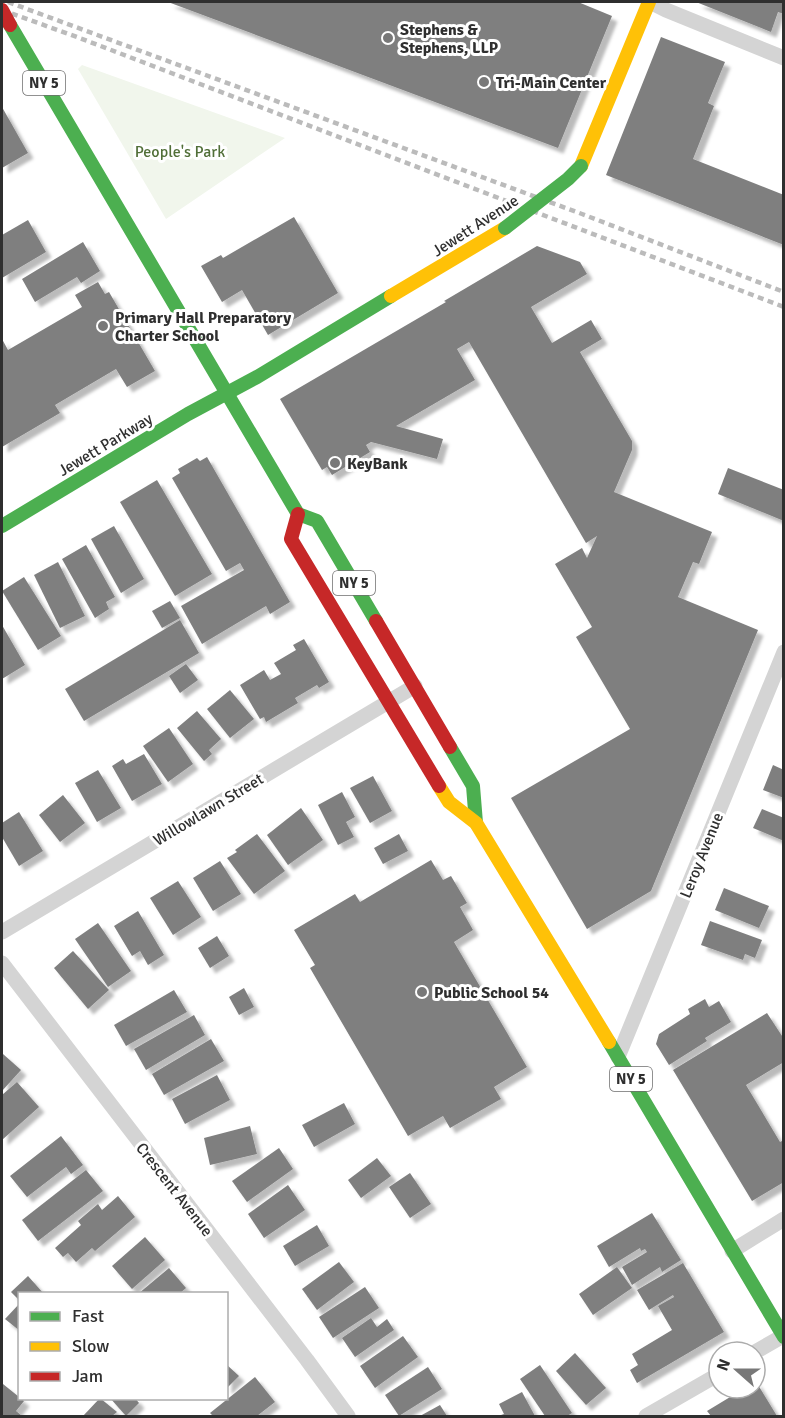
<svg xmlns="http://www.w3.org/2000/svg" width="785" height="1418" font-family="Signika,sans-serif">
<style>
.green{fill:#f1f6ec}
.building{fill:#7f7f7f;filter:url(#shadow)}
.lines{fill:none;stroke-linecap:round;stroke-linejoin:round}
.street{stroke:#d4d4d4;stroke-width:15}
.fast{stroke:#4caf50;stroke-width:14}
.slow{stroke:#ffc107;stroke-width:14}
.jam{stroke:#c62828;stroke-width:14}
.rail{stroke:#bbb;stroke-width:4.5;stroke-dasharray:6 4.5;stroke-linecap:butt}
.fast-bridge{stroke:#4caf50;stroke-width:14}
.jam-bridge{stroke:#c62828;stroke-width:14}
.poi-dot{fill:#787878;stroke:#fff;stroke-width:2}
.labels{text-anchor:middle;stroke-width:6;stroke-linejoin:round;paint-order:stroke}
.shield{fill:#fff;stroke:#6d6d6d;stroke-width:1.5}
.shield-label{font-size:15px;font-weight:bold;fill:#2f2f2f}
.poi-label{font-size:16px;font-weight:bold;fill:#2f2f2f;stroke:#fff;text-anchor:start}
.park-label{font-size:16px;fill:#516f38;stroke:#fff}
.street-label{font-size:16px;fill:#2f2f2f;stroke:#fff}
</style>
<defs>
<filter id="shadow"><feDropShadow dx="5.5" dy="5.5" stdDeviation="1.5" flood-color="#0004"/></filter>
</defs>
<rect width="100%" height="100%" fill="#fff"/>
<polygon class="green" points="82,65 285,138 166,219 78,69"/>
<g class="building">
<polygon points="168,2 578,2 612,16 558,148"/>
<polygon points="696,2 784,2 784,14 778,12 771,32"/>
<polygon points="661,37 725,62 708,103 714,106 693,159 784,195 784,245 606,175"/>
<polygon points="2,107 28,153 2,168"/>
<polygon points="294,217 338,293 268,335 242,290 222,302 201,266 221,255 223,258"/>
<polygon points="28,220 46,252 2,278 2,235"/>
<polygon points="83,242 100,271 81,283 77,277 35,302 22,279"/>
<polygon points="537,246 580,262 587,274 531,307 552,343 591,320 602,339 580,352 632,441 632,450 614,492 712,532 699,564 693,562 678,597 758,630 651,891 587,929 511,798 630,729 576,637 592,627 555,564 582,548 587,558 597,536 586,543 469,342 457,349 475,380 396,426 443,439 437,459 371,442 366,445 370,452 332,475 327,467 322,470 280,399 446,302 444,301"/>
<polygon points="98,282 105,294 109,292 155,371 127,387 116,369 55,405 60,413 2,447 2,339 8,350 82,307 75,295"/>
<polygon points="207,457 290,602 270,614 266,606 202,644 181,606 244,570 240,563 226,571 172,478 180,473 178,469 197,458 200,461"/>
<polygon points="728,468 784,490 784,521 718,494"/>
<polygon points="157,480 212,574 175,596 120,502"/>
<polygon points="114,526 144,579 121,593 91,539"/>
<polygon points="86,545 115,597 106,602 109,609 95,618 62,559"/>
<polygon points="58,562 85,616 60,628 34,575"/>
<polygon points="24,577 61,636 38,650 2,591"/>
<polygon points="170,601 180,618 162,628 152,611"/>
<polygon points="180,620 199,653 84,721 65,689"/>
<polygon points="2,625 25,665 2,679"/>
<polygon points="304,639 329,682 319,688 317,685 295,698 298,703 266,722 264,717 260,719 240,685 264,670 270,680 281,674 274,663 296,650 293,645"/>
<polygon points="186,664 198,680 180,693 169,676"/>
<polygon points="230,690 254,719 230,738 207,709"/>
<polygon points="197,711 221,739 209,750 212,754 204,761 177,728"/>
<polygon points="169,728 193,764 168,782 143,746"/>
<polygon points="144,754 162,784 132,801 112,766 123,759 126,764"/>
<polygon points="773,765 784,770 784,798 763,790"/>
<polygon points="98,770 121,808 97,822 75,783"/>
<polygon points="373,776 392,811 370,823 350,788"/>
<polygon points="342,792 355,817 346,822 354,837 338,845 318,805"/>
<polygon points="63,795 85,823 60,842 39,815"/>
<polygon points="301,808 323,840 288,865 267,835"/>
<polygon points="762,809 784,818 784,841 753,828"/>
<polygon points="19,812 43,851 19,866 2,837 2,823"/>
<polygon points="257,834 285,871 254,894 227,858 237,852 235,850"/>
<polygon points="399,834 408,851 383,864 374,848"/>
<polygon points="431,860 443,880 451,876 467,903 460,907 473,930 454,942 527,1067 494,1087 501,1099 450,1128 443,1116 408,1136 310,968 315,965 294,930 355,894 360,902"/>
<polygon points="220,861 241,894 213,911 193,878"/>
<polygon points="178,881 201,917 173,935 150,898"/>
<polygon points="724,888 769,906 759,928 715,910"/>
<polygon points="138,911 164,955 148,965 140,951 132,956 114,926"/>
<polygon points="710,921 762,940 755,958 745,954 743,960 701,945"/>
<polygon points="98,923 131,971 108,987 75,939"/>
<polygon points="217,936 229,956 210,968 198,948"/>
<polygon points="73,951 109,990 88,1009 54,968"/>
<polygon points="244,988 254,1007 239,1015 229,997"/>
<polygon points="174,990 187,1012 126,1046 114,1025"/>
<polygon points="705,999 709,1007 719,1001 731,1022 705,1038 707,1041 669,1065 656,1044 659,1034 690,1014 688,1009"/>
<polygon points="767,1013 784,1039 784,1062 746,1085 780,1142 784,1140 784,1182 752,1201 673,1070"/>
<polygon points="194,1015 205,1035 146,1070 134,1049"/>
<polygon points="211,1039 224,1061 164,1095 152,1074"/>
<polygon points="3,1054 21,1070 2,1091 2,1055"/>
<polygon points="217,1075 230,1100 185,1124 172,1099"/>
<polygon points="17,1082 39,1107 2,1140 2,1095"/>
<polygon points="344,1103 355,1124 314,1147 302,1125"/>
<polygon points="250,1126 257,1154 210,1165 204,1138"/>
<polygon points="61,1136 83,1165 71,1174 66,1167 27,1197 10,1176"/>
<polygon points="279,1148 293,1169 247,1202 232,1181"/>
<polygon points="377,1158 391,1176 361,1198 348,1180"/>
<polygon points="86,1170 103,1191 38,1241 22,1220"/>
<polygon points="410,1173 431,1204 410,1218 389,1187"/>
<polygon points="288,1185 305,1210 264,1238 248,1214"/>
<polygon points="118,1196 135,1217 95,1251 92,1248 76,1262 68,1253 63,1257 55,1248 81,1225 78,1221 98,1204 102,1210"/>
<polygon points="652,1213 681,1260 662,1272 660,1267 632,1285 622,1267 647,1252 645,1249 641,1251 640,1248 609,1267 597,1246"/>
<polygon points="317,1225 329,1246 295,1266 283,1246"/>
<polygon points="145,1237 165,1260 132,1289 112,1266"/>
<polygon points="339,1262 354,1282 317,1310 302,1289"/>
<polygon points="683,1263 724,1332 637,1383 630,1370 638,1365 632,1354 672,1330 658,1306 674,1297 673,1295 649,1310 637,1290"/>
<polygon points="617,1267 632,1288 593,1315 579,1294"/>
<polygon points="169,1268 186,1288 179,1294 138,1294"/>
<polygon points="28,1276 44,1294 20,1294 20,1301 11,1292"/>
<polygon points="365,1287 379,1308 333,1338 319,1317"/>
<polygon points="20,1303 20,1331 5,1319"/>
<polygon points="371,1318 377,1327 387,1319 394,1330 355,1357 342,1338"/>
<polygon points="403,1336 418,1357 375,1388 360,1366"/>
<polygon points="575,1353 606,1388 586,1405 556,1371"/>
<polygon points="226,1364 239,1376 226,1389"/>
<polygon points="540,1365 572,1413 567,1416 545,1416 520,1379"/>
<polygon points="428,1367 442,1389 399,1416 385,1395"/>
<polygon points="255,1377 275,1402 257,1416 213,1416 210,1413"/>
<polygon points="755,1380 777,1416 711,1416 707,1411 745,1388 755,1388"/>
<polygon points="3,1384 24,1401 16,1411 22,1416 2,1416"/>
<polygon points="522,1392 535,1416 498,1416 504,1414 499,1404"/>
<polygon points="100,1398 117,1412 112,1416 83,1416"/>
<polygon points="110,1398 135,1398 139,1403 126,1416"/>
<polygon points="440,1405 447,1416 420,1416"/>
</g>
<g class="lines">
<g class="street">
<polyline points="650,2 666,10 784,58"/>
<polyline points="2,932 415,686"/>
<polyline points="2,963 307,1360 348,1416"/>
<polyline points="618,1057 784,652"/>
<polyline points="732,1251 784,1219"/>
<polyline points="755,1352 783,1336"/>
<polyline points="646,1416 719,1374"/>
</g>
<g class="fast">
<polyline points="10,25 298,514 317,521 376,621"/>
<polyline points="2,526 188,414 257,377 391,296"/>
<polyline points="450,747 473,786 476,823"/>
<polyline points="609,1042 784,1337"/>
</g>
<g class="slow">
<polyline points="581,166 649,2"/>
<polyline points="391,296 505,228"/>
<polyline points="439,786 449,802 476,823 609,1042"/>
</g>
<g class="jam">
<polyline points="298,514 291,539 439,786"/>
<polyline points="376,621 450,747"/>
</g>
<g class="rail">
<polyline points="8,2 582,214 784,292"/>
<polyline points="2,10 77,37 784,307"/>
</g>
<polyline class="fast-bridge" points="505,228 568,179 581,166"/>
<polyline class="jam-bridge" points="2,10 10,25"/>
</g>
<g class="poi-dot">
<circle cx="388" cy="38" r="6"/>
<circle cx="484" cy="82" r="6"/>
<circle cx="103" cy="326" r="6"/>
<circle cx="335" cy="463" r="6"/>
<circle cx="422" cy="992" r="6"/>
</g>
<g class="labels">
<g class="shield">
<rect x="23" y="71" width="42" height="24" rx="4.5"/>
<rect x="333" y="571" width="42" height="24" rx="4.5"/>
<rect x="610" y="1067" width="42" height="24" rx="4.5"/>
</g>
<g class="shield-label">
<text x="44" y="88">NY 5</text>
<text x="354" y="588">NY 5</text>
<text x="631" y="1084">NY 5</text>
</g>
<g class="poi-label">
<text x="400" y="35">Stephens &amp;<tspan x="400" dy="18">Stephens, LLP</tspan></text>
<text x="496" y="88">Tri-Main Center</text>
<text x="115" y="323">Primary Hall Preparatory<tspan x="115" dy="18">Charter School</tspan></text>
<text x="347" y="469">KeyBank</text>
<text x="434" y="998">Public School 54</text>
</g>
<g class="park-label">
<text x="180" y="157">People's Park</text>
</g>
<g class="street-label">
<text transform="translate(475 225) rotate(-33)" y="6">Jewett Avenue</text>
<text transform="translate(105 444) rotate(-31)" y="6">Jewett Parkway</text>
<text transform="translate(208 809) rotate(-31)" y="6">Willowlawn Street</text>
<text transform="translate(701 855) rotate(-68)" y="6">Leroy Avenue</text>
<text transform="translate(175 1189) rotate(52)" y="6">Crescent Avenue</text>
</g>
</g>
<rect width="785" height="1418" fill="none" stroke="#2f2f2f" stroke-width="6"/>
<rect x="18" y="1292" width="210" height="108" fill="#ffffff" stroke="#acacac" stroke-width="1.5"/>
<rect x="30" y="1312" width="30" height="9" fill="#4caf50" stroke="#acacac" stroke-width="1.5"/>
<text x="72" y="1322" font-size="18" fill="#2f2f2f">Fast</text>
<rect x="30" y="1342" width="30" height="9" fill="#ffc107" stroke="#acacac" stroke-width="1.5"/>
<text x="72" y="1352" font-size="18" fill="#2f2f2f">Slow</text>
<rect x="30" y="1372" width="30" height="9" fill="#c62828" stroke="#acacac" stroke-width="1.5"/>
<text x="72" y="1382" font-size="18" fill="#2f2f2f">Jam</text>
<g transform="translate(737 1370) rotate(291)"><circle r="28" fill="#ffffff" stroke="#acacac" stroke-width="1.5"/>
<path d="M0-4.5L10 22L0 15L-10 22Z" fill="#787878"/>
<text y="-9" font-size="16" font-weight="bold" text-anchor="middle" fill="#2f2f2f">N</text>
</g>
</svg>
